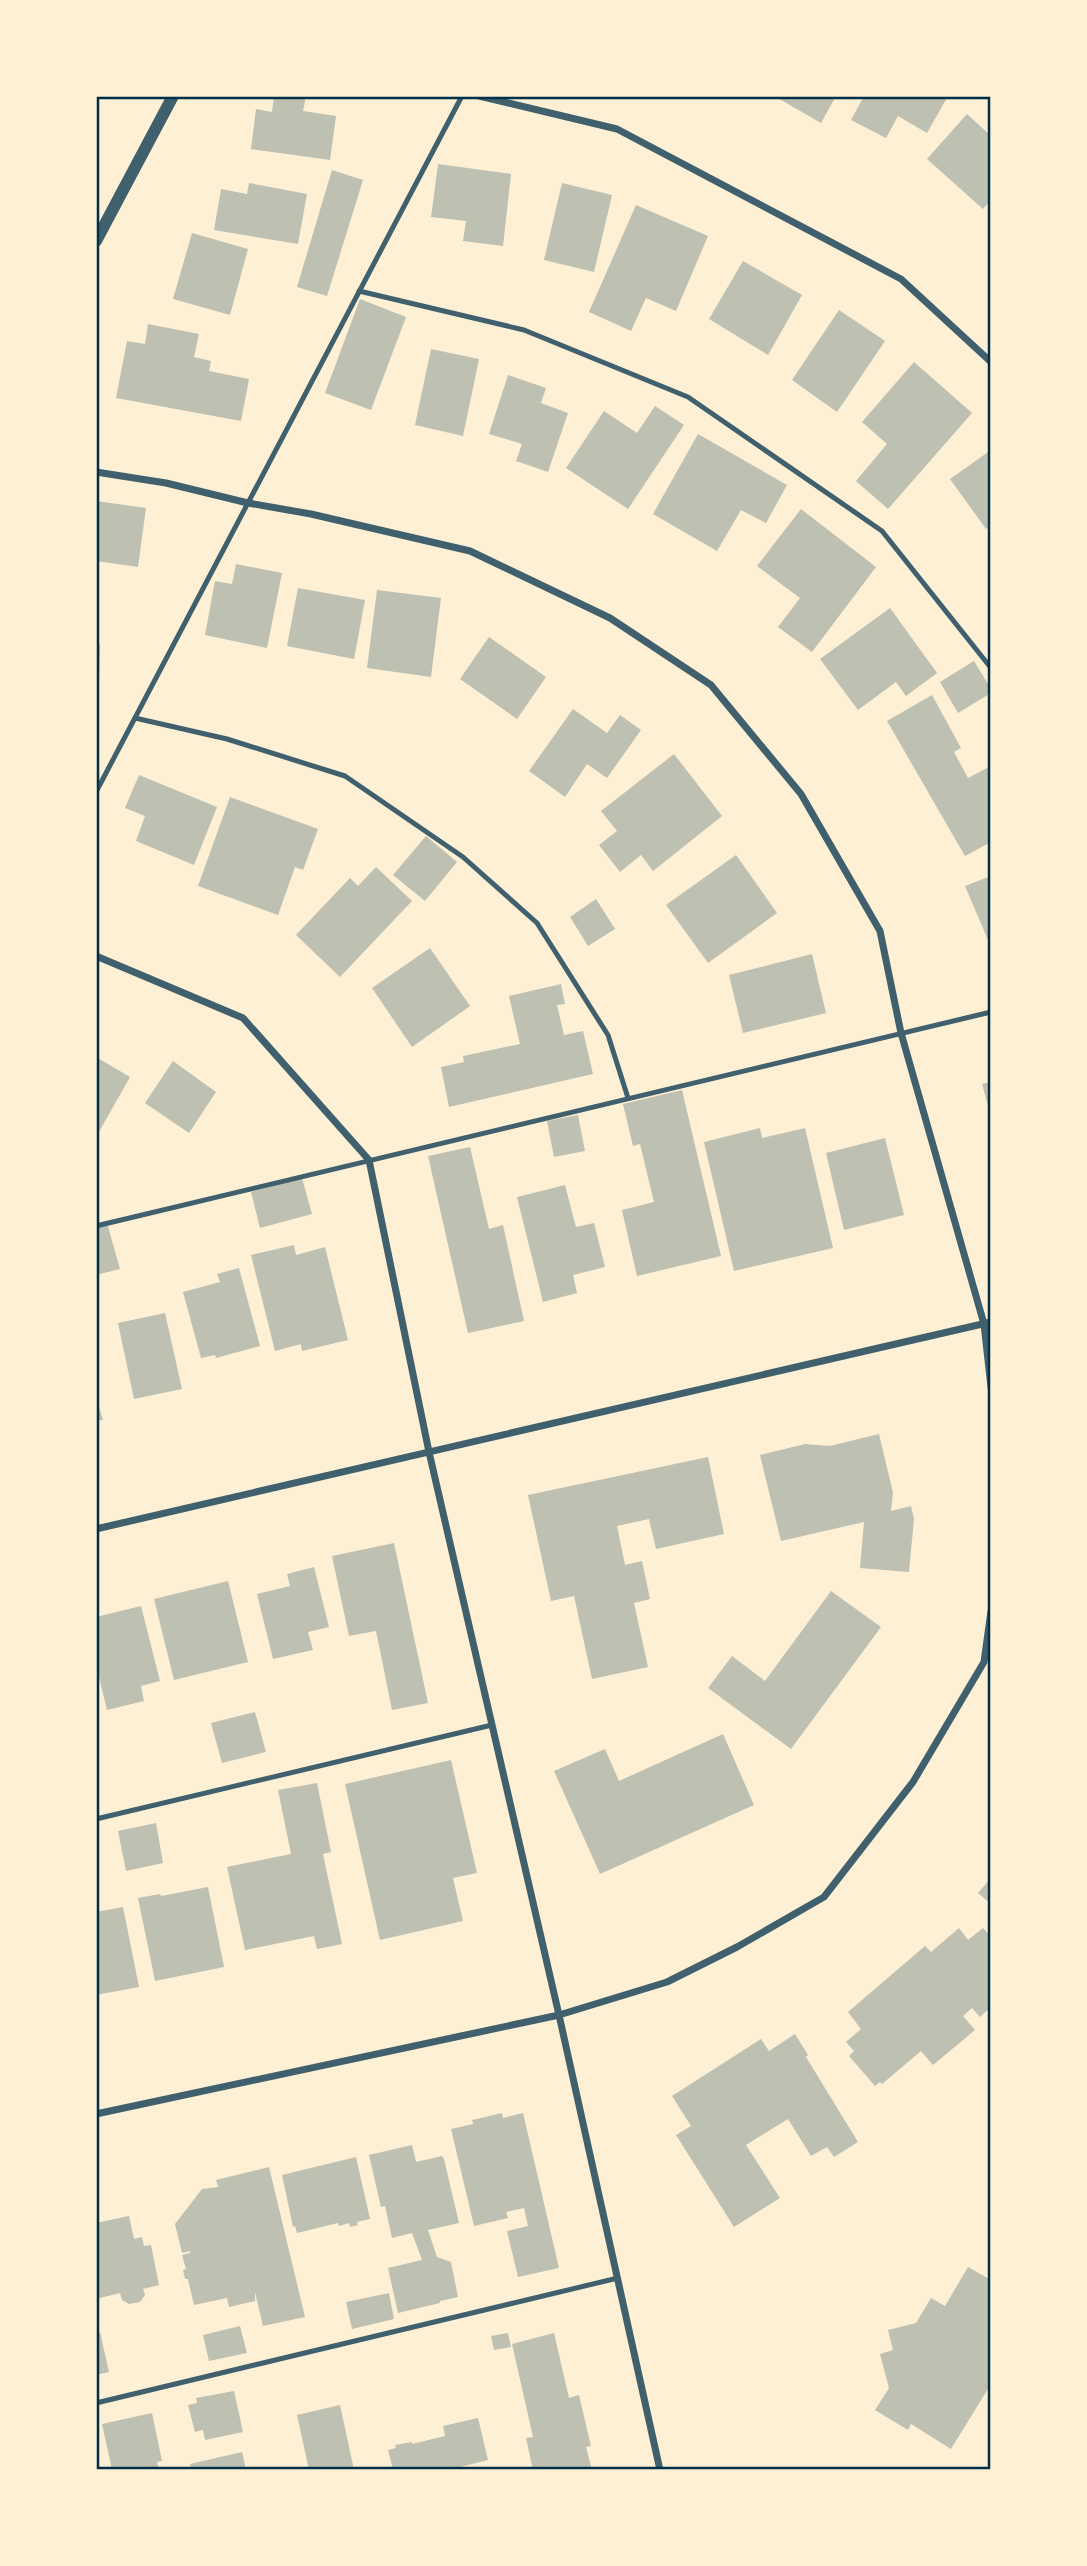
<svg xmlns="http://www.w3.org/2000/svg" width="1087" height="2566" font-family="'IBM Plex Serif',serif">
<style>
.building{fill:#bec0b2}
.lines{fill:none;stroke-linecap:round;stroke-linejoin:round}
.service{stroke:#3f606c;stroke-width:5}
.minor{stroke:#3f606c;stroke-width:7}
.tertiary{stroke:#3f606c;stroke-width:12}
.neatline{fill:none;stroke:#003049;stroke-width:2.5}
</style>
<rect width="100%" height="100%" fill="#fdf0d5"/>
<g class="building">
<polygon points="274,96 306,96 303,111 336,116 330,160 251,149 256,109 272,112"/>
<polygon points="774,96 836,96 821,123"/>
<polygon points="864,96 948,96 927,133 898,116 886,138 851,120"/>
<polygon points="967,114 991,136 991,200 983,209 927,159"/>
<polygon points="438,164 511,174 503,246 463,241 466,221 431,217"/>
<polygon points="332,170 363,180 327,296 297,287"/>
<polygon points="249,183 307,194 298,244 214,230 221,189 247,194"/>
<polygon points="562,183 612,195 594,272 544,260"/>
<polygon points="636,205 708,236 676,311 646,298 631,331 589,312"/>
<polygon points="192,233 248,249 230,315 173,299"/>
<polygon points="743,261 802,295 768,355 709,319"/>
<polygon points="360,299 406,317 371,410 325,393"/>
<polygon points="839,310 885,341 837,412 792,380"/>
<polygon points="148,324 199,334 194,357 211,361 209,371 249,379 241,421 116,398 127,341 145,344"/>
<polygon points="431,349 479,359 463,436 415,425"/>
<polygon points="914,362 972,413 888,509 856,481 887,444 862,422"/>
<polygon points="508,375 546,388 541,403 568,413 548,472 516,461 522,444 489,434"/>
<polygon points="655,406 684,425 628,509 566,468 604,411 637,433"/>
<polygon points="698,434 787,485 766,523 741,510 717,551 653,514"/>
<polygon points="991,450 991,526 986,529 950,479"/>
<polygon points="96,501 146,508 138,567 96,561"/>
<polygon points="801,509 876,567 812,652 778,627 800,598 757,566"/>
<polygon points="236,564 282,573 267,648 205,635 215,581 232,584"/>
<polygon points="298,588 365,600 354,659 287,646"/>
<polygon points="377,590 441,598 431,677 367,668"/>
<polygon points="890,608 937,673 906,696 896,682 858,710 820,659"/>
<polygon points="489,637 546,677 517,719 460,679"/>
<polygon points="96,644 100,644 99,686 96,686"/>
<polygon points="974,661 991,689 991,693 958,713 940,682"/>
<polygon points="932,695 961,748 954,752 968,778 991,766 991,842 965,856 887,721"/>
<polygon points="573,709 607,733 620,715 641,730 607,778 587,764 565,797 529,771"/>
<polygon points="674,754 722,816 653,871 641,855 620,872 599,845 617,831 601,811"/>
<polygon points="139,775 217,807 194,865 136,841 145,816 125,808"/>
<polygon points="230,797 318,829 303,870 295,867 278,915 198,886"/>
<polygon points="426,836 457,862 425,901 393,875"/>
<polygon points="736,855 777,913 708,963 666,905"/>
<polygon points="376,867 412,901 340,977 296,935 350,878 358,886"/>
<polygon points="991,876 991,947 965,886"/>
<polygon points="596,899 615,929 588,946 570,917"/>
<polygon points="430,948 470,1006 412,1047 372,988"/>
<polygon points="812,954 826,1013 743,1033 729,975"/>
<polygon points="561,984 565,1004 557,1005 564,1035 583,1031 593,1074 449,1107 441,1067 464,1062 463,1056 520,1044 509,996"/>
<polygon points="96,1057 130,1077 96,1137"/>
<polygon points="173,1061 216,1092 189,1133 145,1103"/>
<polygon points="991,1082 991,1114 990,1114 982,1084"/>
<polygon points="682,1090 721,1256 637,1276 622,1210 654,1202 640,1144 633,1146 623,1104"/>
<polygon points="578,1115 585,1151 554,1157 547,1121"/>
<polygon points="760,1128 762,1138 805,1128 833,1248 734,1271 704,1142"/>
<polygon points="885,1138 904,1215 844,1230 826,1153"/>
<polygon points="470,1147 489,1229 503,1225 524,1321 468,1333 428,1156"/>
<polygon points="302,1178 312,1214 260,1228 251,1192"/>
<polygon points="565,1185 576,1227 594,1223 605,1267 573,1275 577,1293 543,1302 517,1197"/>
<polygon points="107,1223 120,1269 96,1275 96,1226"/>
<polygon points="294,1245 296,1255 325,1247 348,1340 302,1351 301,1344 275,1351 251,1255"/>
<polygon points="239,1268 260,1346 216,1358 215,1355 201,1358 183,1292 220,1282 217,1274"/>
<polygon points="165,1313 182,1389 134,1399 118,1323"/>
<polygon points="96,1397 103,1420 96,1421"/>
<polygon points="879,1434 893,1493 891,1511 911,1506 914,1519 909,1572 860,1568 864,1522 781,1541 760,1455 805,1444 830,1446"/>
<polygon points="708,1457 724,1534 656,1549 649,1519 617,1526 625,1565 642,1561 650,1599 634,1603 648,1667 592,1679 574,1596 551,1601 528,1495"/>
<polygon points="394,1543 428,1703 392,1710 376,1631 349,1636 332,1556"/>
<polygon points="314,1567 329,1627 308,1632 313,1650 273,1659 257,1594 290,1586 287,1574"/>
<polygon points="228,1581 248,1662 174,1680 154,1599"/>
<polygon points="831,1591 881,1627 791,1749 708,1688 732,1656 765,1681"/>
<polygon points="141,1606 160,1681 141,1686 144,1701 107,1710 96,1665 96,1617"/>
<polygon points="255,1712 266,1752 222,1763 211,1723"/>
<polygon points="723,1734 754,1805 600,1874 554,1771 605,1749 619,1781"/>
<polygon points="451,1760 477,1873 453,1878 463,1921 380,1940 345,1784"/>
<polygon points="317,1783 331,1852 323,1854 342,1944 317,1949 314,1936 245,1950 227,1867 291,1854 278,1790"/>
<polygon points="156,1823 163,1863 126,1871 118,1831"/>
<polygon points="991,1878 991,1904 978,1893"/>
<polygon points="208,1887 224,1967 155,1981 138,1898 160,1894 161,1896"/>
<polygon points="123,1907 139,1987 96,1995 96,1912"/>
<polygon points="959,1928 968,1940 983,1928 991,1937 991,2007 980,2017 972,2008 963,2016 975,2030 933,2065 921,2051 882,2084 880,2082 875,2086 849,2056 854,2051 846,2042 861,2029 848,2012 925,1946 931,1952"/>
<polygon points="795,2034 808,2055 806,2057 858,2142 834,2157 827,2147 811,2156 788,2119 746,2145 780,2198 734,2227 676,2135 691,2126 672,2096 761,2039 769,2051"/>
<polygon points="502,2113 503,2118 523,2113 559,2268 518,2277 507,2231 528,2226 524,2208 506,2212 508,2218 474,2226 451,2129 473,2124 472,2120"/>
<polygon points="412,2145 416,2162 442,2156 444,2159 459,2223 428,2230 437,2257 451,2262 458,2297 440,2301 440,2303 398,2313 388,2268 422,2260 412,2233 392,2238 385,2206 381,2207 369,2155"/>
<polygon points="356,2157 370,2219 357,2222 358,2225 350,2227 349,2223 339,2226 338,2223 297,2233 295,2226 293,2227 282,2175"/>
<polygon points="269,2167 305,2317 263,2326 255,2292 255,2301 229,2307 227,2298 194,2305 188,2279 185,2279 183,2270 186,2269 182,2255 190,2253 190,2251 182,2253 175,2224 202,2189 218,2187 216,2180"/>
<polygon points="129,2216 134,2239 142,2237 144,2246 151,2245 159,2285 143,2289 145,2295 140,2302 129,2304 122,2300 120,2293 96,2299 96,2223"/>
<polygon points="968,2267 991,2280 991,2384 951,2449 911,2424 908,2430 875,2410 889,2388 880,2354 893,2350 888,2330 916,2323 931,2298 945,2306"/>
<polygon points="389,2293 394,2319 352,2329 346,2302"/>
<polygon points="240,2326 247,2353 209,2361 203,2335"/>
<polygon points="100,2332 109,2372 96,2375 96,2333"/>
<polygon points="508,2333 511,2347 494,2350 491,2336"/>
<polygon points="554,2333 569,2398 579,2395 591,2446 586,2447 592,2470 533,2470 526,2438 533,2437 512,2344"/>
<polygon points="234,2391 243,2432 205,2440 203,2430 195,2432 188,2405 197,2403 196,2398"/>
<polygon points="340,2405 354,2470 309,2470 297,2415"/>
<polygon points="152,2413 162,2461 157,2462 159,2470 112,2470 102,2424"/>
<polygon points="478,2418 488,2460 456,2468 456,2470 393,2470 388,2450 396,2448 395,2445 412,2442 412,2444 445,2436 443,2426"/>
<polygon points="242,2452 246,2470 192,2470 190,2464"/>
</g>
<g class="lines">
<g class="service">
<polyline points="359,291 524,330 688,397 882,531 991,668"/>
<polyline points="135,718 227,739 345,776 463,857 537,923 608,1035 628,1098"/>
<polyline points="96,792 462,96"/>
<polyline points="96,1226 991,1012"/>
<polyline points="96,1819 492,1725"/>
<polyline points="96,2403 618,2278"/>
</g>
<g class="minor">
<polyline points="479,96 617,129 901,279 991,362"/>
<polyline points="96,472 166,483 248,503 311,514 470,551 610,618 711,685 801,794 880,931 901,1033 984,1324 991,1387"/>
<polyline points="96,956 243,1018 369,1160 429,1452 559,2015 660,2470"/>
<polyline points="96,1529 991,1322"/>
<polyline points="96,2114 559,2015 667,1982 737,1947 824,1897 913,1782 984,1662 991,1611"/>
</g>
<polyline class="tertiary" points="96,241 173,96"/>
</g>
<rect width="1087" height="2566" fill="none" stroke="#fdf0d5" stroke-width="196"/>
<rect x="98" y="98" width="891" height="2370" class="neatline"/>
</svg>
